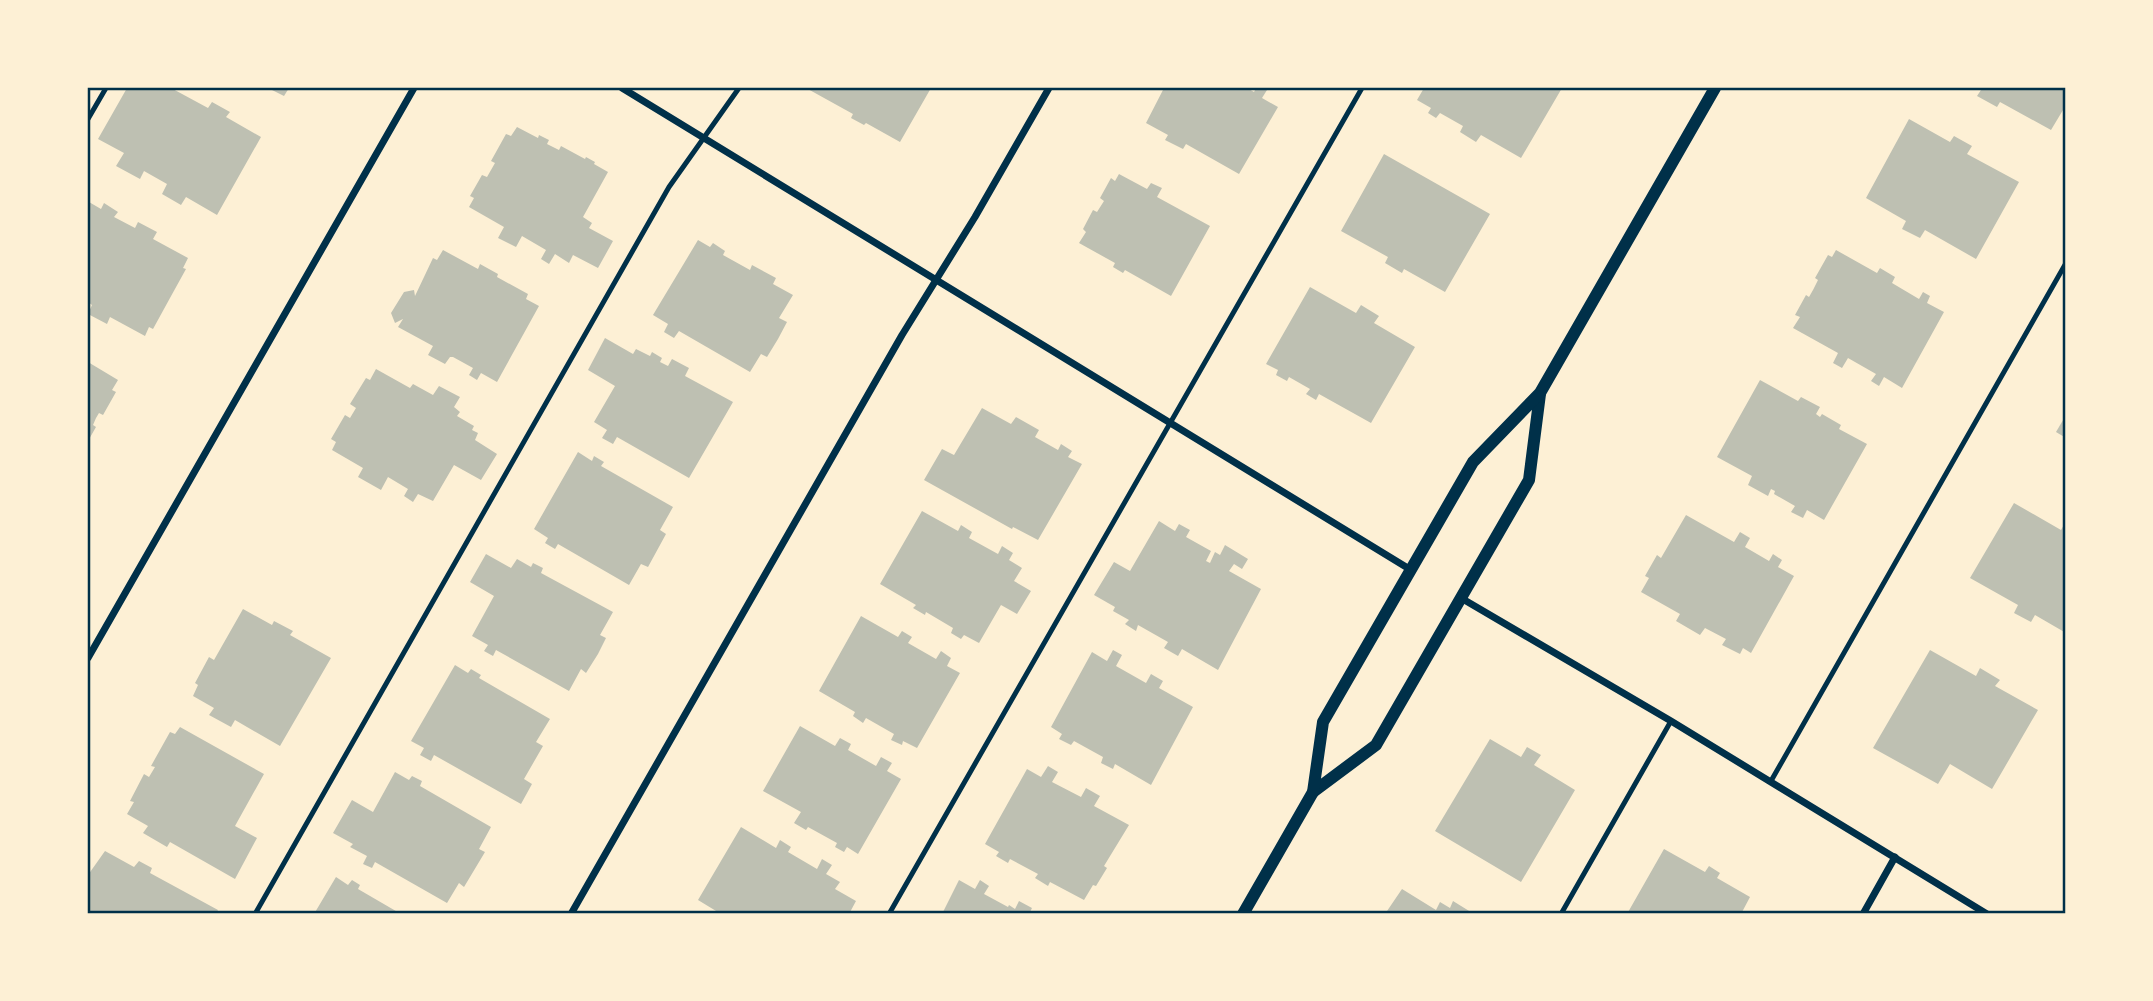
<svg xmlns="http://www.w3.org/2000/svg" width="2153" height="1001" font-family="Signika,sans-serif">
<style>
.building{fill:#bec0b2}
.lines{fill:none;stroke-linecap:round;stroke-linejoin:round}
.service{stroke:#003049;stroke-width:5}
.minor{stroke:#003049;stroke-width:7}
.tertiary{stroke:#003049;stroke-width:12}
.neatline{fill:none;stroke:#003049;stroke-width:2.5}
</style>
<rect width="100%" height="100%" fill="#fdf0d5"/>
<g class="building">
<polygon points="127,88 171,88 208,108 212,102 230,112 226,117 261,137 217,215 186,197 181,205 162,194 167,184 144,171 140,179 116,166 124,153 98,139"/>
<polygon points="268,88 289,88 284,96"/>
<polygon points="806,88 931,88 900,142 866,123 864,125 851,118 853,114"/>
<polygon points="1164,88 1247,88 1254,92 1256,88 1263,88 1267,90 1262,98 1278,107 1239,174 1186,144 1183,149 1165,140 1168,135 1146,123"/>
<polygon points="1424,88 1562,88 1521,158 1481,135 1476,142 1460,132 1463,126 1440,113 1436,118 1428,113 1431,108 1417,100"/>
<polygon points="1976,88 2066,88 2066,105 2051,130 2000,102 1997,107 1977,96 1981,90"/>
<polygon points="1909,119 1950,142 1954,136 1972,146 1967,154 2019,182 1976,259 1925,230 1920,238 1902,229 1906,221 1866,198"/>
<polygon points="517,127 538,138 539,135 549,140 547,144 559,150 561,146 585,159 586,157 595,162 594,164 608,172 583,217 592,223 589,228 613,241 598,268 573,255 569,263 555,254 549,264 541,259 546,250 522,236 516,247 498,238 504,227 469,207 474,198 470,196 482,175 487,177 495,163 491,161 506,134 511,136"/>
<polygon points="1384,154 1490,214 1445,292 1404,269 1402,273 1385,263 1388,257 1341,231"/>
<polygon points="1119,174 1147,189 1151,183 1162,188 1157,197 1210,226 1171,296 1125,270 1123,273 1113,267 1115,263 1079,243 1086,232 1083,229 1093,210 1097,212 1104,201 1100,198 1111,178 1115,181"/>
<polygon points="89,202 101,209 104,203 118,212 114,217 135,228 138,222 157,232 153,239 188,258 183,268 186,269 170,298 153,329 149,327 145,336 110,317 107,324 88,314 92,305 88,302"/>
<polygon points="698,240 710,247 713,243 725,251 723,255 750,270 752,265 776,278 773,284 793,295 779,318 787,322 778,339 767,357 761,354 750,372 679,331 674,338 664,332 668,324 653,315"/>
<polygon points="443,250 478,269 480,264 498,274 497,277 528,294 526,299 539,306 497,382 481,373 477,380 469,375 473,368 453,357 450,357 445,364 428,355 433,346 398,327 403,319 395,323 391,313 404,292 414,290 415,296 433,258 437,260"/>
<polygon points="1836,250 1877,273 1880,268 1895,277 1892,283 1919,299 1923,292 1930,296 1927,303 1944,312 1902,388 1884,377 1879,386 1871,381 1876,374 1848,358 1842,368 1833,363 1838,353 1793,328 1800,317 1795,315 1806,295 1809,297 1813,290 1818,280 1815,278 1828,255 1832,257"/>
<polygon points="1310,287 1356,313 1361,305 1379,316 1374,323 1415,347 1371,423 1319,394 1316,400 1306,394 1310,389 1289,377 1287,381 1276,375 1278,370 1266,364"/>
<polygon points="605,338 633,354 636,349 650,356 652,352 662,358 660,362 668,366 672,359 689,368 685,376 733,402 689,478 617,437 613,444 602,438 607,430 594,422 615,386 588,370"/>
<polygon points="88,362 118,380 112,390 116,392 103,415 99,413 96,418 93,425 96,427 88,441"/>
<polygon points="376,369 410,388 413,384 433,395 439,386 460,397 454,407 460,412 457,416 474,426 472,430 478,433 475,440 497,454 481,480 454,465 433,501 418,494 413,502 404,496 408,489 388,477 381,490 358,477 363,468 332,450 336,442 331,439 345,415 350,418 356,408 350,404 366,378 370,380"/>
<polygon points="1760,380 1798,401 1801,397 1820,407 1816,414 1820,417 1822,414 1841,425 1839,429 1867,444 1824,520 1807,510 1803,518 1791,512 1795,506 1774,494 1775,491 1771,489 1768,496 1748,485 1752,476 1717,457"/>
<polygon points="982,408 1011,424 1016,417 1039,430 1035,437 1058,450 1061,444 1072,451 1068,457 1082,464 1038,540 1013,527 1012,529 924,480 942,449 954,455"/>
<polygon points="2066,415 2066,438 2056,432"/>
<polygon points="578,452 592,461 594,456 604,462 601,466 673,507 660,530 666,534 648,567 641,564 629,585 558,544 555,549 545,543 548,538 534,529"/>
<polygon points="2014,503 2061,530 2066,521 2066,633 2035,615 2031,622 2014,613 2018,605 1970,578"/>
<polygon points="922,511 958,531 961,525 972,532 969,538 998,554 1002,546 1013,553 1009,560 1022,568 1014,581 1031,591 1017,614 1001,605 979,643 964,635 961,639 951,633 953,628 926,612 925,615 913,608 916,605 880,584"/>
<polygon points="1686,515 1734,542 1740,532 1750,538 1745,547 1769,561 1773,554 1782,560 1778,567 1794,576 1751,653 1743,648 1740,654 1722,645 1726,639 1705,628 1700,635 1676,621 1680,614 1641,592 1649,578 1645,576 1657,555 1661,558"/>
<polygon points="1159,521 1175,531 1179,524 1190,530 1186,537 1211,551 1206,561 1210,563 1215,552 1220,555 1225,545 1248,559 1242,569 1234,564 1229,571 1261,589 1218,670 1182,649 1178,656 1164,648 1168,642 1138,625 1136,631 1125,624 1129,620 1113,611 1115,607 1094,595 1114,562 1130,571"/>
<polygon points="486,554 511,568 517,559 531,567 533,563 543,568 541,573 613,612 600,635 606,638 598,654 586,673 581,669 569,691 496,650 493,656 484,651 488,645 472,636 494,596 470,582"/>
<polygon points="243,609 272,625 274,621 293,631 290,635 331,658 280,746 235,720 231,727 209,715 214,708 193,696 198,685 195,683 209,657 214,660"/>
<polygon points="861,616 898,637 902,631 912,637 908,643 936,659 941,651 951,658 947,666 960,673 917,748 903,741 902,745 891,740 894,734 866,718 863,723 853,716 855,712 819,691"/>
<polygon points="1113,650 1122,655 1116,666 1146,683 1151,674 1163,681 1159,688 1193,707 1151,785 1115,764 1113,769 1101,763 1103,757 1074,741 1071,745 1059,739 1062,734 1051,727 1092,652 1107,661"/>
<polygon points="1930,650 1976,676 1980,668 2000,680 1995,686 2038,710 1992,789 1950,764 1938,784 1873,748"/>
<polygon points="455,665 468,673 471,669 481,675 479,678 550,719 536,742 543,746 524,779 532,784 521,804 434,755 431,761 420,755 424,748 411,741"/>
<polygon points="800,726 835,746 840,738 851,744 848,750 876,766 881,757 892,763 887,771 901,779 858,854 847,847 844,852 835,847 837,843 808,827 806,830 794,823 801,812 763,791"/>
<polygon points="180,727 264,774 235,826 257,838 235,879 170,842 167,847 143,833 148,826 127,814 134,802 130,801 144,774 149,777 155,767 151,766 170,732 175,734"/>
<polygon points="1490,739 1521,757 1527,747 1541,755 1534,765 1575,790 1521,882 1435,831"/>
<polygon points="1048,766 1058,772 1052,782 1081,797 1086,788 1100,796 1094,806 1129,825 1104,866 1107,868 1096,886 1093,885 1084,900 1050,882 1048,886 1035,878 1038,874 1010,859 1008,863 996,856 999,852 985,844 1027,769 1041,777"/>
<polygon points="395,772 409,780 412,776 422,781 420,786 491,827 479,849 485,852 464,887 459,883 447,903 375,862 372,868 363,864 367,856 350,847 353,844 333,833 352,800 373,812"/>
<polygon points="741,827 776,848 780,840 791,847 788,852 817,869 822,859 832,865 826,874 840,882 835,889 856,901 849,914 721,914 698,900"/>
<polygon points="1664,849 1705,872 1709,866 1720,873 1717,878 1750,897 1741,914 1627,914"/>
<polygon points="105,851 134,867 139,861 152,868 150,873 218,910 216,914 88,914 88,875"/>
<polygon points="336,877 348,885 352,880 360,885 358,889 401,914 314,914"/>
<polygon points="959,880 975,889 980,880 989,886 984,894 1008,907 1009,905 1015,909 1019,901 1032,908 1029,914 942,914"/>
<polygon points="1402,889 1436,910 1440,902 1450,908 1453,901 1474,914 1385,914"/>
</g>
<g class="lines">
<g class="service">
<polyline points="88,119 106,88"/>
<polyline points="1771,781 2066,263"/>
<polyline points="255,914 669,187 739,88"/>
<polyline points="889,914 1362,88"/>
<polyline points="1561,914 1671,721"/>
</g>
<g class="minor">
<polyline points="622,88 1411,570"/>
<polyline points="1461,598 1671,721 1987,914"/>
<polyline points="88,658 414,88"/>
<polyline points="571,914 902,335 975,217 1049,88"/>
<polyline points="1863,914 1895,857"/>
</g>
<g class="tertiary">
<polyline points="1313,792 1376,745 1529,480 1540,394"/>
<polyline points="1243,914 1313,792 1323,722 1473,462 1540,393 1715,88"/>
</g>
</g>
<rect width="2153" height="1001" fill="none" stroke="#fdf0d5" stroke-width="178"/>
<rect x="89" y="89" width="1975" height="823" class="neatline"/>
</svg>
